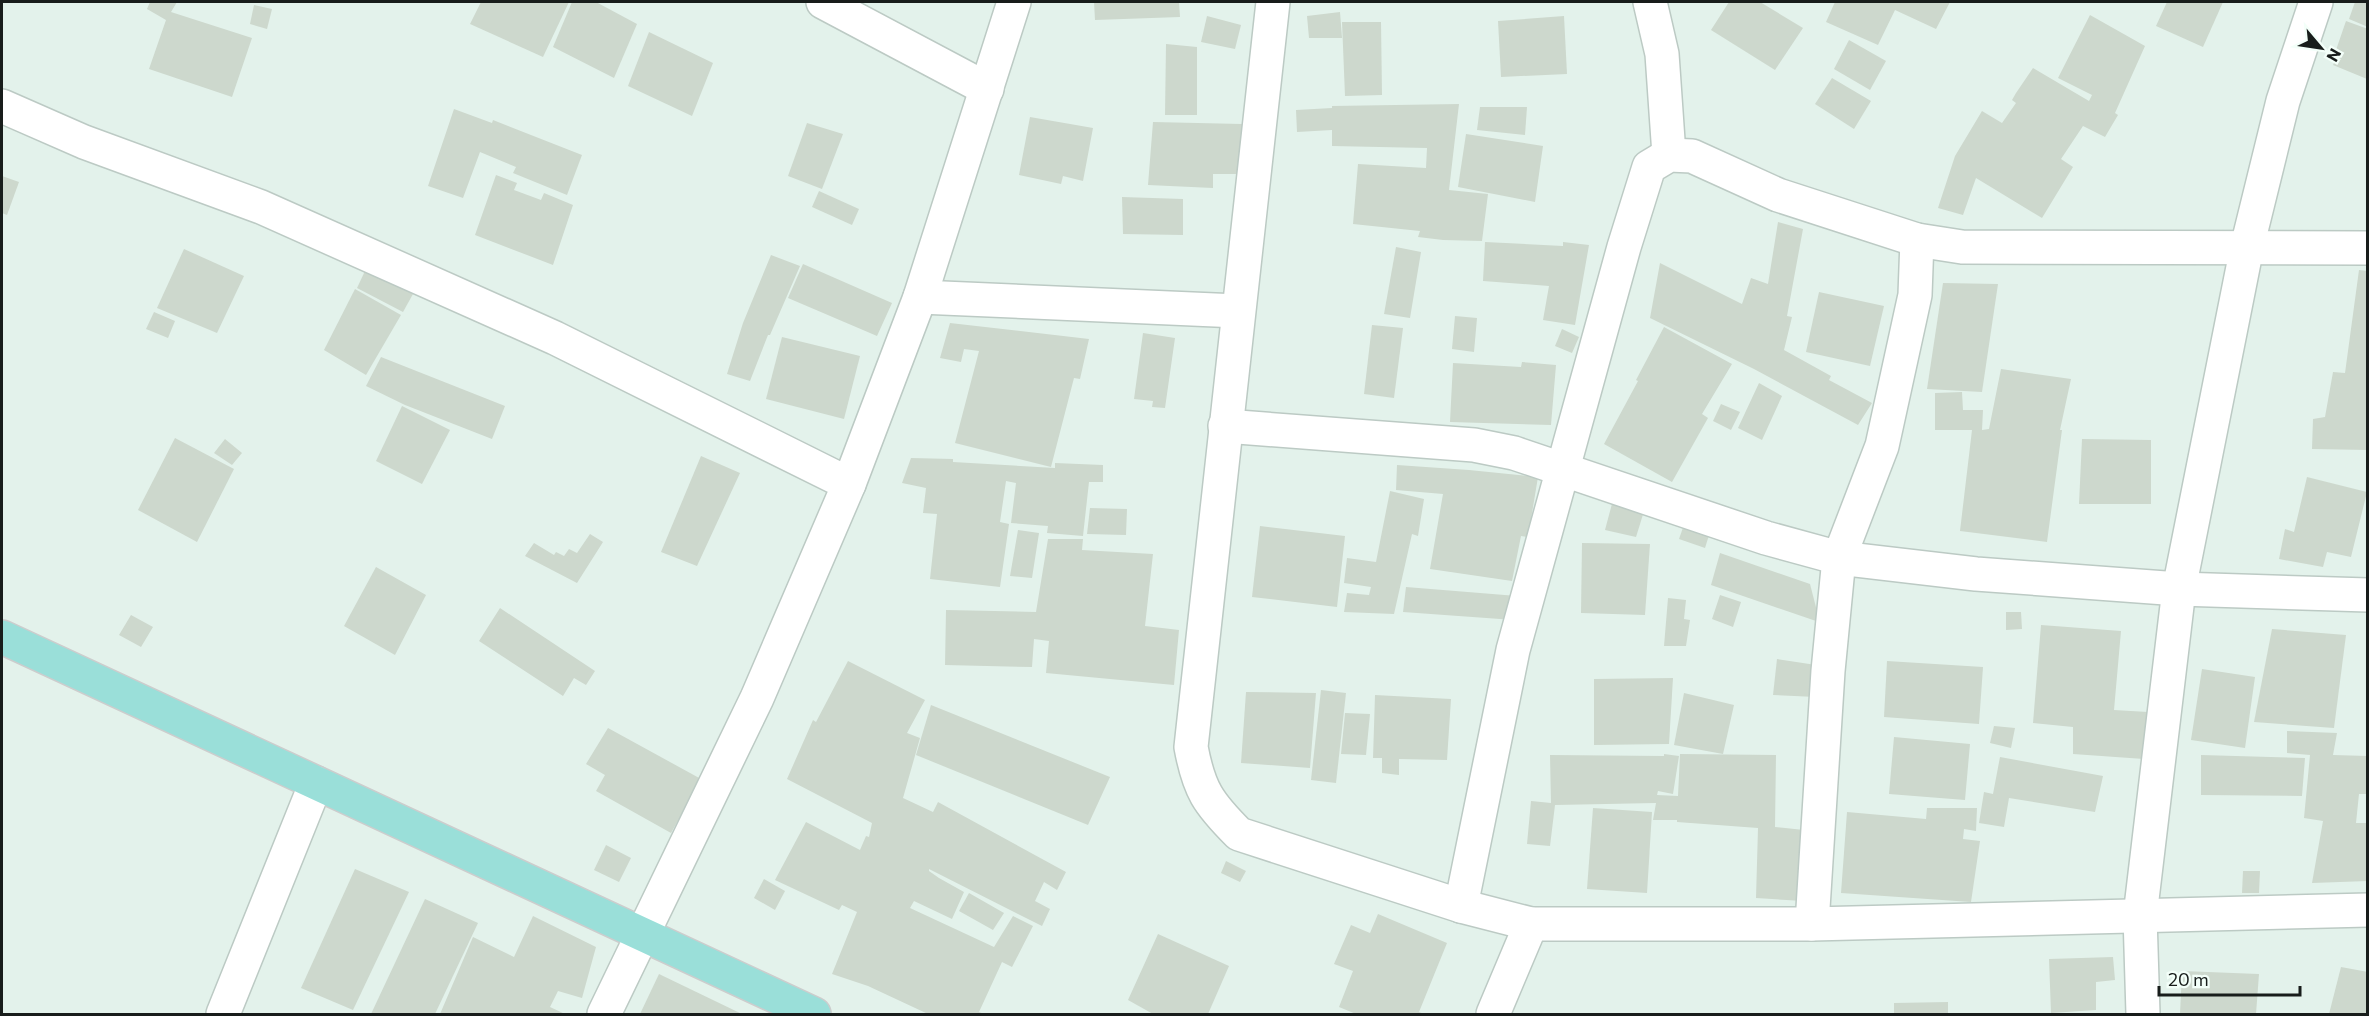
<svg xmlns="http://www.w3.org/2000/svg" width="2369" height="1016" font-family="Commissioner,sans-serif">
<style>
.building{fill:#cdd8cd}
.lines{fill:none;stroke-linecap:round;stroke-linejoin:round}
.minor-casing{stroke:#bccac4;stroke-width:36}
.major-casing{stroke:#cccdcd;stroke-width:36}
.minor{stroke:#fff;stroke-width:33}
.major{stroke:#9adfd9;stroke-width:33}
</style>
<rect width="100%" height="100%" fill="#e3f2eb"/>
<g class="building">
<polygon points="150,2 177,2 171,12 252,38 232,97 149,69 166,20 147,9"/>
<polygon points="481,2 569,2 543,57 470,24"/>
<polygon points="572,2 596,2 637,24 614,78 553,47"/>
<polygon points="1094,2 1179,2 1180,17 1095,20"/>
<polygon points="1729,2 1760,2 1803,28 1775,70 1711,30"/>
<polygon points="1835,2 1950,2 1936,29 1895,10 1878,45 1826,22"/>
<polygon points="2167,2 2223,2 2203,47 2156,26"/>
<polygon points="2355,2 2368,2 2368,27 2349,19"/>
<polygon points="254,5 272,9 267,29 250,24"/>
<polygon points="1340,12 1342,38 1309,38 1307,16"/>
<polygon points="2090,15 2145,46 2115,113 2118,115 2105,137 2083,126 2061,159 2073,167 2042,218 1976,178 1963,215 1938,208 1955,156 1982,111 2002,123 2016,103 2012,100 2016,93 2033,68 2089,101 2092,95 2058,78"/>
<polygon points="1207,16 1241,25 1235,49 1201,42"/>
<polygon points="1564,16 1567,74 1501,77 1498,21"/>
<polygon points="2346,21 2368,29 2367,79 2333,65 2340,51 2336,50"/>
<polygon points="1342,22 1381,22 1382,95 1345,96"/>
<polygon points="649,32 713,63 692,116 628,86"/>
<polygon points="1849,40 1886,61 1870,90 1834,69"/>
<polygon points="1166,44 1197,47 1197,115 1165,115"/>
<polygon points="1832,78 1871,101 1854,129 1815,104"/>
<polygon points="1459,104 1449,190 1488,194 1482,241 1443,240 1418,237 1420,231 1353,224 1358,164 1426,168 1427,148 1332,146 1332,130 1297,132 1296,110 1332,108 1332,106"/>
<polygon points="1480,107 1527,107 1525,135 1477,130"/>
<polygon points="454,109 492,123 493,120 582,155 567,195 513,173 516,167 480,152 463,198 428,186"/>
<polygon points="1030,117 1093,128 1083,181 1063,176 1061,184 1019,175"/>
<polygon points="1153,122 1242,124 1241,174 1213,174 1213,188 1148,185"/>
<polygon points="807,123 843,134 822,189 788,176"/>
<polygon points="1466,134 1543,146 1535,202 1458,187"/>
<polygon points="496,175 517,183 514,190 541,200 544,193 573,205 553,265 475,235"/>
<polygon points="2,176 19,182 7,215 2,213"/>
<polygon points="819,191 859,209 852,225 812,207"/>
<polygon points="1122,197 1183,199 1183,235 1123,234"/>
<polygon points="1778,222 1803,229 1787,316 1792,317 1784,350 1831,376 1829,380 1872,403 1858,425 1754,369 1650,318 1660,263 1742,304 1751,278 1768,284"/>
<polygon points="1485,242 1563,246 1563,242 1589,245 1575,325 1543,320 1549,286 1483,281"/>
<polygon points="1396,247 1421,252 1410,318 1384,314"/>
<polygon points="184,249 244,276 217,333 157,308"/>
<polygon points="771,255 800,266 770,335 768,335 750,381 727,374 743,323"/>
<polygon points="803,264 892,303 877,336 788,298"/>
<polygon points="2359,270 2368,271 2368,450 2312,449 2313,419 2325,417 2333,372 2345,373"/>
<polygon points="365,271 413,294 403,312 357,288"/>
<polygon points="1943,283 1998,284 1982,392 1927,389"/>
<polygon points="355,289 401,315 366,375 324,350"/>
<polygon points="1819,292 1884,306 1870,366 1806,352"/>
<polygon points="154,312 175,321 168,338 146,329"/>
<polygon points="1455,316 1477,318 1474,352 1452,349"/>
<polygon points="950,323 1089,339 1080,379 1074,378 1051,467 955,443 979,351 964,349 961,362 940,358"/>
<polygon points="1372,325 1403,328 1394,398 1364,394"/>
<polygon points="1664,327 1732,364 1702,414 1708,418 1672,482 1604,444 1638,381 1636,380"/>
<polygon points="1562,329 1579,337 1572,353 1555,346"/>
<polygon points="1143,333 1175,338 1165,408 1152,407 1153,401 1134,399"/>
<polygon points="782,337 860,356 844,419 766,399"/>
<polygon points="381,357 505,406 492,439 405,405 366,386"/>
<polygon points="1522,362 1556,365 1551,425 1450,422 1453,363 1521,367"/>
<polygon points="2001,369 2071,379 2060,430 2062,430 2047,542 1960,531 1972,430 1935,430 1935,393 1962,392 1963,410 1983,410 1982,430 1989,429"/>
<polygon points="1759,383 1782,396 1762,440 1738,428"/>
<polygon points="1721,404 1740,412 1731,430 1713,421"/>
<polygon points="402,406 450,430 422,484 376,461"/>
<polygon points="175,438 234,469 197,542 138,510"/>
<polygon points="225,439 242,453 232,465 214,453"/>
<polygon points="2082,439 2151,440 2151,504 2079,504"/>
<polygon points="701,456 740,473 697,566 661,552"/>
<polygon points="911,458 953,459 953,462 1055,468 1055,463 1103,465 1103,482 1089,482 1083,536 1047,533 1048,526 1011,523 1016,483 1006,481 1000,522 1009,524 1000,587 930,579 937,514 923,513 926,488 902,483"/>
<polygon points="1397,465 1469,470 1538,477 1528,537 1521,536 1512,581 1430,569 1443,494 1396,490"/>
<polygon points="2307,477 2367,492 2351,557 2327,552 2323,567 2279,559 2285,529 2294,532"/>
<polygon points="1390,491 1424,499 1418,536 1412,534 1394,614 1344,612 1347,593 1369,595 1371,587 1344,583 1347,558 1376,562"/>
<polygon points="1613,500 1645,508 1636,537 1605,530"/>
<polygon points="1090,508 1127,509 1126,535 1087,534"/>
<polygon points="1686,519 1711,529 1705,548 1679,539"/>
<polygon points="1260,526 1345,536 1337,607 1252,597"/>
<polygon points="1018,530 1039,533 1032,578 1010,576"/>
<polygon points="590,534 603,542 577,583 525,556 534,543 554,555 556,552 564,556 569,549 577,553"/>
<polygon points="1048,539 1083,539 1082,550 1153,554 1145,626 1179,630 1174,685 1046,673 1049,641 1034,639 1032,667 945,665 946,610 1036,612"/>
<polygon points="1582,543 1650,544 1645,615 1581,613"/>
<polygon points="1720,553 1810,584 1818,615 1816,621 1711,585"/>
<polygon points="376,567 426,595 395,655 344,626"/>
<polygon points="1406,587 1517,596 1514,620 1403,612"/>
<polygon points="1720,595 1741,602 1733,627 1712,619"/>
<polygon points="1668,598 1686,600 1684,619 1690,620 1686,646 1664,646"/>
<polygon points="500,608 595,671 586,685 574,678 563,696 479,641"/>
<polygon points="2006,612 2021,612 2022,629 2006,630"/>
<polygon points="131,615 153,627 141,647 119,635"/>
<polygon points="2041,625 2121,631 2114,710 2148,712 2144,759 2073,754 2073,727 2033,723"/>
<polygon points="2272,629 2346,635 2334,728 2254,722"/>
<polygon points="1777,659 1816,665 1816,697 1773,695"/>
<polygon points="848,661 925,700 907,733 920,738 903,798 933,812 938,802 1066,872 1057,890 1044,882 1035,901 1050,909 1042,926 929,869 929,871 939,878 964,892 952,919 914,901 910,908 994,947 1013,916 1033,926 1012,967 1002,962 979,1012 984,1014 928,1014 868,986 832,974 857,912 842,905 839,910 775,880 806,822 860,850 866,836 869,837 872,823 787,779 813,720 816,722"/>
<polygon points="1887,661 1983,667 1979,724 1884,717"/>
<polygon points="2202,669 2255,677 2245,748 2191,740"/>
<polygon points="1673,678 1669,744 1594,745 1594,679"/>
<polygon points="1321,690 1346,693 1336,783 1311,780"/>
<polygon points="1246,692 1316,693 1310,768 1241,763"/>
<polygon points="1684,693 1734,705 1723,754 1674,745"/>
<polygon points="1375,695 1451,699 1447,760 1399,759 1399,775 1382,773 1382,758 1373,758"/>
<polygon points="931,705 1110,777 1088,825 916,755"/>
<polygon points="1345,713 1370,714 1366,755 1341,754"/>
<polygon points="1994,726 2015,728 2011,748 1990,743"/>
<polygon points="608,728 701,779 671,833 596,791 605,775 586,764"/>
<polygon points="2287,731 2337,733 2333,755 2368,756 2368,794 2359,794 2356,823 2368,823 2368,881 2312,883 2323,821 2304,818 2310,755 2287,753"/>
<polygon points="1894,737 1970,744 1965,800 1889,794"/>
<polygon points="1664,754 1679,756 1673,794 1658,791 1657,795 1678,796 1680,754 1776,755 1775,827 1804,830 1803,901 1756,898 1758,828 1677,822 1677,820 1653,820 1656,803 1555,805 1550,846 1527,844 1531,801 1551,803 1550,755 1664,756"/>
<polygon points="2201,755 2305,758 2302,796 2201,795"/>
<polygon points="2000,757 2103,776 2095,812 2009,798 2004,827 1979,823 1984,792 1993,794"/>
<polygon points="1593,808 1652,812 1647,893 1587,889"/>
<polygon points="1927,808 1977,808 1976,831 1964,829 1963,839 1980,841 1971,902 1841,893 1847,812 1926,819"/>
<polygon points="606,845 631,858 619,882 594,870"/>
<polygon points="1226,861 1246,871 1240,882 1221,873"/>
<polygon points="355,869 409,892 353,1010 301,988"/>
<polygon points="2243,871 2260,871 2259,893 2242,893"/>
<polygon points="764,879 785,891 775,910 754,898"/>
<polygon points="969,893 1004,913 993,930 959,911"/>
<polygon points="425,899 478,923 435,1014 371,1014"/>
<polygon points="1378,914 1447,943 1419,1012 1424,1014 1356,1014 1339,1007 1353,971 1334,964 1351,925 1370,933"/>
<polygon points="533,916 596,947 582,998 558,991 550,1007 565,1014 440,1014 473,937 514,957"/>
<polygon points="1158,934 1229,966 1208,1014 1153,1014 1128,1000"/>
<polygon points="2113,957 2115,980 2096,982 2096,1010 2051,1013 2049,959"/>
<polygon points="2341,967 2368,972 2368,1014 2329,1014"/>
<polygon points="2182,971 2259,974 2256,1014 2180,1014"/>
<polygon points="659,974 742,1014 640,1014"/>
<polygon points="1948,1002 1948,1014 1894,1014 1894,1003"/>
</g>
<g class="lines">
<g class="minor-casing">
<g id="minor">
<polyline points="823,2 987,89"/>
<path d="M 1273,2 L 1191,747 C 1199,790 1208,803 1239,834 L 1461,906 L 1531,924 L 1812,924 L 2368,910"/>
<polyline points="1650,2 1662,54 1669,155"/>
<polyline points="2,106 84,142 261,207 555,338 849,484"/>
<polyline points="920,297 1238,311"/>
<polyline points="1225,426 1474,445 1514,453 1766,538 1839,558 1976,574 2179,589 2368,595"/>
<polyline points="1461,906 1513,650 1624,247 1649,167 1669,155 1692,156 1778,195 1917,240 1962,247 2368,248"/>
<polyline points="1812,924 1828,671 1839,558 1882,446 1915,295 1917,240"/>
<polyline points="223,1014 316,783"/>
<polyline points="604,1014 757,698 849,484 920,297 1014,2"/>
<polyline points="1493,1014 1531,924"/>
<polyline points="2143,1014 2140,916 2179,589 2247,247 2283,101 2316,2"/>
</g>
</g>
<g class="major-casing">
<polyline id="major" points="2,637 814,1014"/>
</g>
<use href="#minor" class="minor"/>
<use href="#major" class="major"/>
</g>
<rect width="2369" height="1016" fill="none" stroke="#181d1b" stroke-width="6"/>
<g transform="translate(2321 48) rotate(119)" stroke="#f3fff9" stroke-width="4.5" paint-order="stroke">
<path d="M0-4.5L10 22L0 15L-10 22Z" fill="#181d1b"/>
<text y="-9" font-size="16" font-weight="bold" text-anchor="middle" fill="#181d1b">N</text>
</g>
<path d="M2159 986v9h141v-9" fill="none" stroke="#181d1b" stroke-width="3"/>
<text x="2168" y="986" font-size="18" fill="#181d1b" stroke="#f3fff9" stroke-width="4.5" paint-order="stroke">20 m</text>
</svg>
